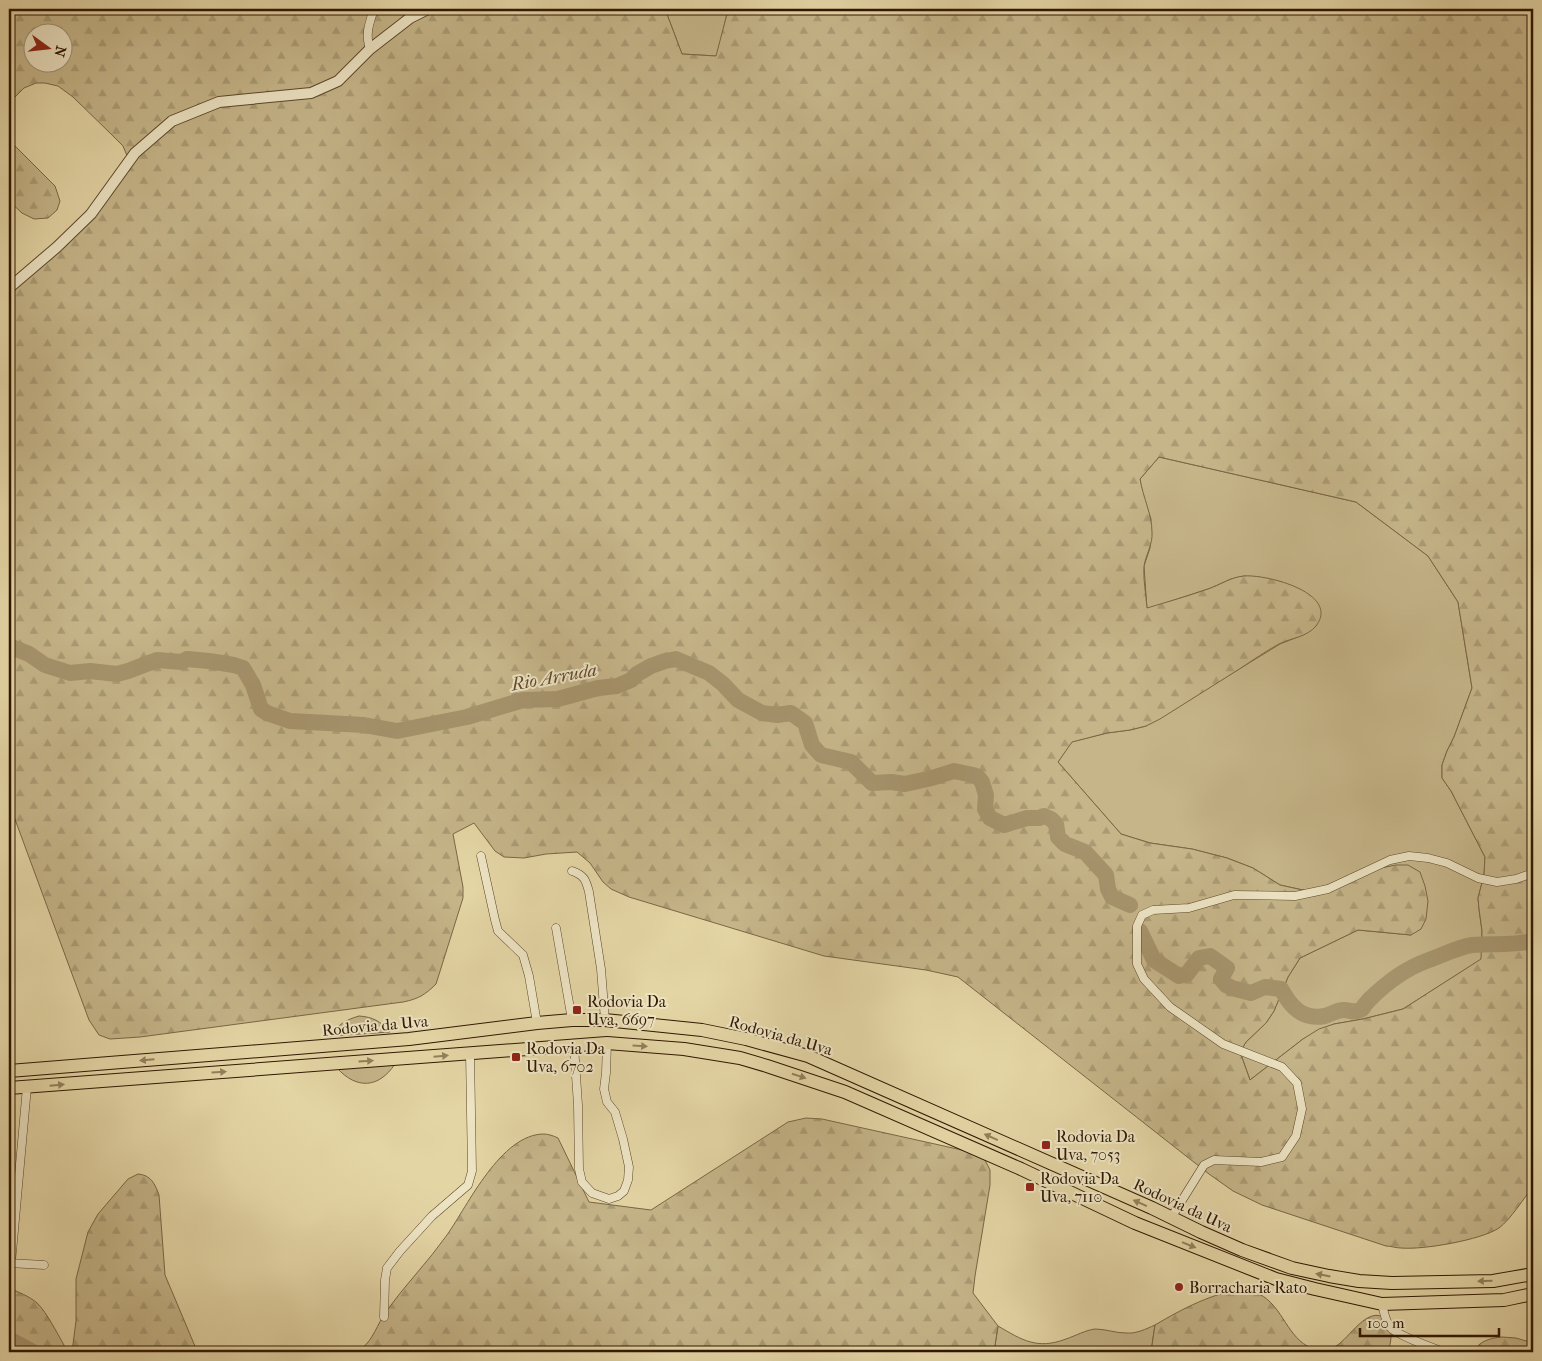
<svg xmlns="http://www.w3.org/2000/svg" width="1542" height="1361" font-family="'IM FELL French Canon',serif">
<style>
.green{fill:#c5b589;stroke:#7a6644}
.forest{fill:url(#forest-firs);stroke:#7a6644;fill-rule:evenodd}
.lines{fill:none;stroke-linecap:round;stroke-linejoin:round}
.river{stroke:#a6946d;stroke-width:16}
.minor-casing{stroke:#5c4629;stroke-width:9}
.tertiary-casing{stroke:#5c4629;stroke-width:12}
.primary-casing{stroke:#2f1700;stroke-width:14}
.minor{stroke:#ede4c4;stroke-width:8}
.tertiary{stroke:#ede4c4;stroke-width:10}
.primary{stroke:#e4d5a5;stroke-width:12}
.oneway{fill:#93805b}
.poi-dot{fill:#8f2418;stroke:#ede4c4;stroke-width:2}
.labels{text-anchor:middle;stroke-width:4;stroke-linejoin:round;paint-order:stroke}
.poi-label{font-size:16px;fill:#2f1700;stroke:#ede4c4;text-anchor:start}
.street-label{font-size:16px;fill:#2f1700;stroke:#ede4c4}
.water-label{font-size:18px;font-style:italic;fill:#5f492c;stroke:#ede4c4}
</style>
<defs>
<pattern id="forest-firs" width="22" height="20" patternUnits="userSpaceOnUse" patternTransform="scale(1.25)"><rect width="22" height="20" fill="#c5b589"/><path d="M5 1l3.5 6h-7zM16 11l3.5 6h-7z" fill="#aa9b74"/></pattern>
</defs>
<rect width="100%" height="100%" fill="#e4d5a5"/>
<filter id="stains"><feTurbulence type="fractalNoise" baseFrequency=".004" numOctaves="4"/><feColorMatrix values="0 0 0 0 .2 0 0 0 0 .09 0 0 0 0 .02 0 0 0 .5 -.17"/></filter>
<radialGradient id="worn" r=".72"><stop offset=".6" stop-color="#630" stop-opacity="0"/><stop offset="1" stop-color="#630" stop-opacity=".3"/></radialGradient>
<g class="green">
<polygon points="665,9 725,9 727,14 717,56 682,54"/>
<polygon points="1159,457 1356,502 1428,556 1458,602 1472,688 1454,737 1447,751 1442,765 1442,778 1451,791 1485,857 1484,875 1478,898 1479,909 1482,931 1482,959 1403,1009 1363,1019 1334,1024 1303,1039 1250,1080 1240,1052 1246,1042 1266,1023 1274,1011 1288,977 1300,958 1358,930 1411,935 1312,892 1280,885 1253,868 1227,858 1192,849 1150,843 1121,834 1058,762 1071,742 1107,733 1130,730 1146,726 1280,644 1305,634 1282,582 1258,577 1244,576 1231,579 1211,588 1147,609 1144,566 1150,548 1151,519 1142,493 1140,479"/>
<path d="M 359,1016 C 373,1017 380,1021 390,1032 L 330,1036 C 338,1025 345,1020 359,1016 Z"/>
<path d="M 395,1064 C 379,1088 357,1090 337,1068 Z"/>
<path d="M 1155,1325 L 1151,1352 L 994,1352 L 998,1326 C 1022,1340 1037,1350 1066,1339 C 1075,1336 1086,1330 1095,1329 C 1106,1329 1115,1333 1126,1333 C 1136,1334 1146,1329 1155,1325 Z"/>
</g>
<g class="forest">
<path d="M 9,9 L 665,9 L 682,54 L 716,56 L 727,14 L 725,9 L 1533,9 L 1533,1187 C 1523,1199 1511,1219 1499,1228 C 1481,1240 1423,1250 1401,1248 C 1396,1248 1391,1246 1386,1246 L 1262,1205 L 1233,1191 L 1209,1174 L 958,977 L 926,970 L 824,956 L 629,897 L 611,889 L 603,882 L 590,863 L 577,852 L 546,854 L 524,858 L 504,857 L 495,851 L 474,823 L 453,834 L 463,887 L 463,898 L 436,984 C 425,995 418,999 403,1002 L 140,1037 L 110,1039 L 99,1035 L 89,1020 L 9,803 L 9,294 L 39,266 L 76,233 L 128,158 L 123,146 L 111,134 L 73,97 L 58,86 L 45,83 L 36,83 L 24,88 L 9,103 ZM 32,32 L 62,32 L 62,62 L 32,62 ZM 1159,457 L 1356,502 L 1428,556 L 1458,602 L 1472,688 L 1454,737 L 1447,751 L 1442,765 L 1442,778 L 1451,791 L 1485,857 L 1484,875 L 1478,898 L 1479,909 L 1482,931 L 1481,959 L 1403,1009 L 1363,1019 L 1334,1024 L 1319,1029 L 1303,1039 L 1250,1080 L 1240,1052 L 1246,1042 L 1266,1023 L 1274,1011 L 1288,977 L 1300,958 L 1358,930 L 1411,935 L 1421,929 L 1426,919 L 1428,901 L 1425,886 L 1420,872 L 1408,865 L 1396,865 L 1381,868 L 1312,892 L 1280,885 L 1253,868 L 1227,858 L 1192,849 L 1150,843 L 1121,834 L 1058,762 L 1072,742 L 1107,733 L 1130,730 L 1146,726 L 1160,719 C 1187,702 1214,685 1241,668 C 1253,660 1266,651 1279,644 C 1291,638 1307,637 1316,626 C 1341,593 1266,574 1244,576 C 1231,577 1220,585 1208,589 C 1188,596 1167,602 1147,608 C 1146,596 1143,577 1144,566 C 1146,554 1153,544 1152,532 C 1152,515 1143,497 1140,479 Z"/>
<polygon points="9,140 55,186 60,201 57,210 48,218 34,219 22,213 9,201"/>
<path d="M 806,1118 L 822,1119 L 971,1152 L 985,1160 L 990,1170 L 990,1185 L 975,1276 L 973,1293 L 998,1326 L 994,1352 L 352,1352 C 355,1351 359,1350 362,1348 C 373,1340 378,1323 385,1313 C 404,1286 428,1262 447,1235 C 468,1205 501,1134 544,1134 C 548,1134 554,1136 558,1138 L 589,1202 L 651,1210 L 788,1122 Z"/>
<path d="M 138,1174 C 151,1175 155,1184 159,1195 L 165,1275 L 197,1351 L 203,1352 L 72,1352 L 76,1321 L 76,1279 L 88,1232 L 98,1214 L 128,1179 Z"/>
<path d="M 9,1288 C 18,1292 29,1296 37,1303 C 47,1312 60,1339 68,1352 L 9,1352 Z"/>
<path d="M 1245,1289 C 1254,1292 1262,1294 1269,1301 C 1286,1316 1293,1348 1321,1350 C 1325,1350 1332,1348 1336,1346 C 1349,1339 1368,1304 1386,1319 C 1394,1327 1391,1343 1388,1352 L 1151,1352 L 1155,1325 C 1182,1309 1214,1292 1245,1289 Z"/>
<path d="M 1502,1337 L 1516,1338 L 1533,1343 L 1533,1352 L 1474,1352 C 1478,1341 1491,1338 1502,1337 Z"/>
</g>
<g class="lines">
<g class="river">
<polyline points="9,646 29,654 45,665 70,673 90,671 117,674 128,671 157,660 182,662 187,659 209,661 234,665 243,668 253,685 261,709 267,713 290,721 364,725 397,731 467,717 523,700 558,699 598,688 617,686 631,680 637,674 651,666 665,661 676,659 709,673 723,684 738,700 762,713 777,715 791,713 805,723 812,745 821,755 851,762 872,783 891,782 905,784 932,778 954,771 973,775 978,777 982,782 986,795 985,809 990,818 1004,825 1027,818 1039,818 1044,816 1051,819 1056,824 1058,837 1065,844 1085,852 1106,875 1108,889 1112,897 1130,905"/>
<path d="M 1140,931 L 1154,960 L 1179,976 L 1187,974 L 1199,958 L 1210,956 L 1227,968 L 1221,979 L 1226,985 L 1232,988 L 1251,993 L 1265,987 L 1281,989 C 1291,1007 1302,1020 1325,1016 C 1331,1014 1337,1010 1344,1010 C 1351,1010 1355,1014 1362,1009 C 1364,1006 1366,1003 1369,1000 C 1386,983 1406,968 1429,960 C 1443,955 1458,947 1472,945 C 1494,943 1511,946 1533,941"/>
<polyline points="9,1339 33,1352"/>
</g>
<g class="minor-casing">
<g id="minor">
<path d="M 370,49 C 365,34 369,24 374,9"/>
<polyline points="481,856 495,920 498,931 523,955 529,976 537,1023"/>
<path d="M 572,871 C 584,875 586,880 589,892 L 601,969 L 605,1020"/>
<polyline points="556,928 572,1020"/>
<polyline points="574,1046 578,1105 579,1169 582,1182 592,1193 609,1199 618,1196 624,1191 628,1180 629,1167 623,1139 615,1112 607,1102 604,1089 606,1073 607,1043"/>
<polyline points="1171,1218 1204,1165 1214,1160 1261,1162 1282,1157 1296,1136 1302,1109 1297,1083 1282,1067 1223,1044 1170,1007 1144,979 1137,964 1137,926 1142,915 1153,910 1189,908 1234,895 1295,896 1328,889 1390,860 1409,856 1428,858 1447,863 1478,878 1497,882 1516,879 1533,873"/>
<polyline points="9,1263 44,1265"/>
<polyline points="11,1263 27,1087"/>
<path d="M 1382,1304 C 1384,1312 1385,1320 1390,1327 C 1396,1335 1433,1348 1444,1352"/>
<polyline points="384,1317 385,1280 387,1268 400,1251 432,1216 468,1185 472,1171 470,1053"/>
</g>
</g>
<g class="tertiary-casing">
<polyline id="tertiary" points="9,288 57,247 91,214 135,153 172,121 219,102 311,93 338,81 370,49 410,18 428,9"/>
</g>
<g class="primary-casing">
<g id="primary">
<polyline points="9,1071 409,1039 537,1023 572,1020 605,1020 702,1030 746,1039 808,1056 1152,1208 1201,1232 1242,1250 1292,1268 1329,1276 1359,1281 1392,1283 1493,1281 1533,1274"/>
<polyline points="9,1088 607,1043 684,1049 740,1058 767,1066 845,1092 1021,1169 1135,1223 1276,1279 1315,1289 1382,1304 1504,1300 1533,1294"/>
</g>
</g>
<use href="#minor" class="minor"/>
<use href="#tertiary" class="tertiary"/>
<use href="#primary" class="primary"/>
</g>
<defs><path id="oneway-solid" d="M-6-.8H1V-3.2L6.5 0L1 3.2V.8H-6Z" transform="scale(1.25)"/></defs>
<g class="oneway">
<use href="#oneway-solid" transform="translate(640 1046) rotate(4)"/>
<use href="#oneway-solid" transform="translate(441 1056) rotate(-5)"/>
<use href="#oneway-solid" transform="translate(147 1060) rotate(175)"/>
<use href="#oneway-solid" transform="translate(366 1061) rotate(-3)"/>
<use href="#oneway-solid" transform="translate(219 1072) rotate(-4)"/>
<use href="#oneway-solid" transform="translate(799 1076) rotate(18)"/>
<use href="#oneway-solid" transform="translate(57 1085) rotate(-5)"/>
<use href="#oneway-solid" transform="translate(991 1137) rotate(-156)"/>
<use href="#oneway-solid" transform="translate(1140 1203) rotate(-156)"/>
<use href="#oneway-solid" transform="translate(1189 1245) rotate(22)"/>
<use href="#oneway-solid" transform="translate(1323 1275) rotate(-169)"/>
<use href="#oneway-solid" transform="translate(1485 1281) rotate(178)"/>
</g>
<g class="poi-dot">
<rect x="572" y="1005" width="10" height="10" rx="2.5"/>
<rect x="511" y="1052" width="10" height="10" rx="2.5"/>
<rect x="1041" y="1140" width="10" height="10" rx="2.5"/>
<rect x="1025" y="1182" width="10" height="10" rx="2.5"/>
<circle cx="1179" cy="1287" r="5"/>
</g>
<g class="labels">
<g class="poi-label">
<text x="587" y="1007">Rodovia Da<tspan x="587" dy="18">Uva, 6697</tspan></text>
<text x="526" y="1054">Rodovia Da<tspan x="526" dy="18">Uva, 6702</tspan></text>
<text x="1056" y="1142">Rodovia Da<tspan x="1056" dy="18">Uva, 7053</tspan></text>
<text x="1040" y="1184">Rodovia Da<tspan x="1040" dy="18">Uva, 7110</tspan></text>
<text x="1189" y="1293">Borracharia Rato</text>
</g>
<g class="street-label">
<text transform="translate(375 1025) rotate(-5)" y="6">Rodovia da Uva</text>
<text transform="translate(781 1035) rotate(16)" y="6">Rodovia da Uva</text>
<text transform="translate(1183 1205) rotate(25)" y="6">Rodovia da Uva</text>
</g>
<g class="water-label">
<text transform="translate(554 677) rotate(-10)" y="6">Rio Arruda</text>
</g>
</g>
<rect width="1542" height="1361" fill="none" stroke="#e4d5a5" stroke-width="30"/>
<rect x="10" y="10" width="1522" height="1341" fill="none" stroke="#2f1700" stroke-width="2.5"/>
<rect x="15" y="15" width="1512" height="1331" fill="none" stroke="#2f1700"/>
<g transform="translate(48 48) rotate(105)"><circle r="24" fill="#ede4c4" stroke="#a19276"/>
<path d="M0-4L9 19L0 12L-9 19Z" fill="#8f2418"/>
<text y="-8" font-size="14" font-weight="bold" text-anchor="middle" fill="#2f1700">N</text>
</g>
<path d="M1360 1328v8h139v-8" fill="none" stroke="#2f1700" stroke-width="2.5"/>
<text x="1367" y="1328" font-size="15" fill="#2f1700" stroke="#ede4c4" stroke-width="4" paint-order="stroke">100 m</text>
<rect width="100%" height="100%" filter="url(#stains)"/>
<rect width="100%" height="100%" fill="url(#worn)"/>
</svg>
